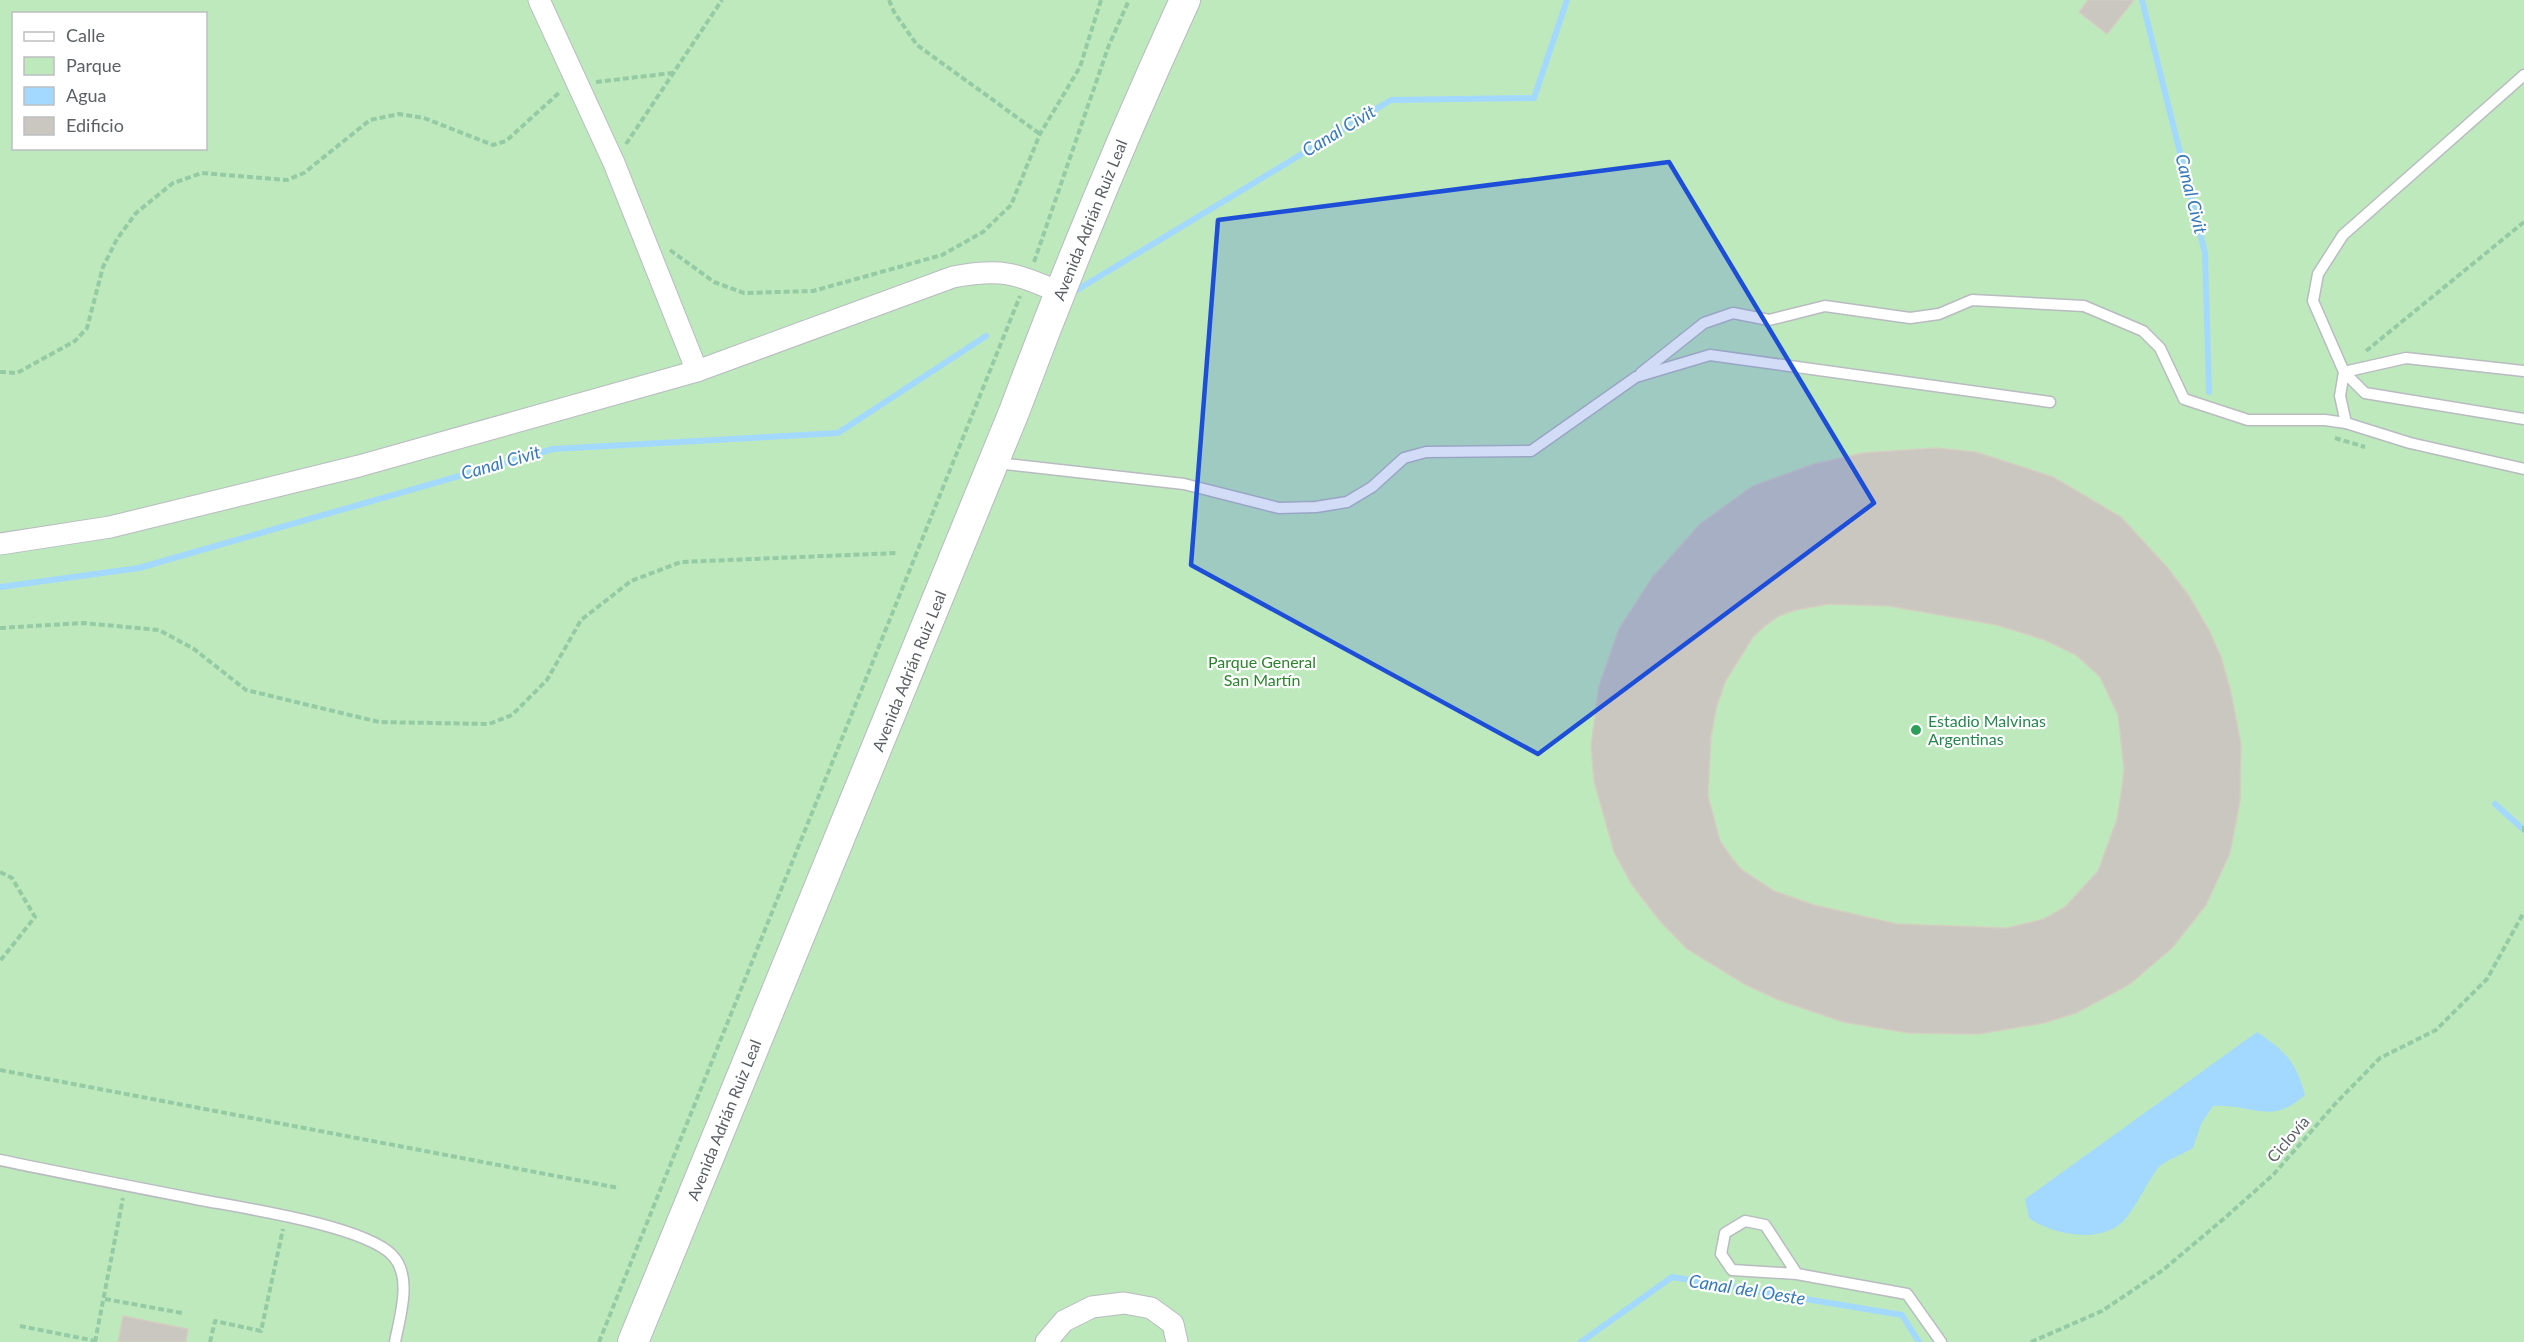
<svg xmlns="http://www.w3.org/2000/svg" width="2524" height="1342" font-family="Lato,sans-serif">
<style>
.green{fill:#bee9bd;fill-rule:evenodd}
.water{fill:#a3d9ff}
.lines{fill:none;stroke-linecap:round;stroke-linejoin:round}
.stream{stroke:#a3d9ff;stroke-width:6}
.building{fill:#cac7c0;stroke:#d4cec1;stroke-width:1.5;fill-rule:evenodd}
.lane-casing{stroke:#b8bbc0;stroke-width:13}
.street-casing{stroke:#b8bbc0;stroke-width:23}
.secondary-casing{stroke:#b6bac0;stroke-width:32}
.path{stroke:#95cba4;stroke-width:4;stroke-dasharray:6 3;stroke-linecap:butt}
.lane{stroke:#fff;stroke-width:10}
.street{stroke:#fff;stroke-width:21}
.secondary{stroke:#fff;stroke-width:30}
.marked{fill:#1d4ed8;fill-opacity:0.2;stroke:#1d4ed8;stroke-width:4.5;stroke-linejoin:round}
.leisure-dot{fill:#2e9e5b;stroke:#fff;stroke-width:2}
.labels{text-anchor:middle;stroke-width:4.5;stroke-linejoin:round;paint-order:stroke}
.street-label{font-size:16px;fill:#5b6065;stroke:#fff}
.park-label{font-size:16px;fill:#2d822f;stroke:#fff}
.leisure-label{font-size:16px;fill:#27864d;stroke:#fff;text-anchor:start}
.water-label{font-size:18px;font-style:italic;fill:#3779ba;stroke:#fff}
</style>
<rect width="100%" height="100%" fill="#efece3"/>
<path class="green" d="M 0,0 L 2524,0 L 2524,1342 L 0,1342 ZM 14,14 L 206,14 L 206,148 L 14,148 Z"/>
<path class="water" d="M 2257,1032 C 2285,1051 2296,1061 2305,1095 C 2271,1126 2253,1104 2213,1106 L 2201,1124 L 2193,1148 C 2183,1154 2169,1159 2160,1166 C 2151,1175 2137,1205 2127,1217 C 2106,1245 2054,1236 2029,1218 L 2025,1199 Z"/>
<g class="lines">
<g class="stream">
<polyline points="2142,0 2205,253 2209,392"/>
<polyline points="1077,290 1391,100 1534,98 1567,0"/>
<polyline points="0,587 139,568 553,449 838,433 986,336"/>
<polyline points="2495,804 2524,830"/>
<polyline points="1581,1342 1672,1277 1902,1315 1919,1342"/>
</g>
</g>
<g class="building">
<polygon points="2088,0 2134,0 2107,34 2079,12"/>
<path d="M 1936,448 L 1976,452 L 2053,477 L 2121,517 L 2167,567 L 2189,596 L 2209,630 L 2221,657 L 2230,688 L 2241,744 L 2240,801 L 2230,853 L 2206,905 L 2172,948 L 2130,984 L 2076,1013 L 2044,1023 L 1978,1034 L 1909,1033 L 1843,1022 L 1779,1000 L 1746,985 L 1687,949 L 1659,920 L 1632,885 L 1614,852 L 1594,781 L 1591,746 L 1599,686 L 1619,629 L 1652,578 L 1700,524 L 1753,486 L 1814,464 L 1863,453 ZM 1829,604 L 1889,606 L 1997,625 L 2045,640 L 2076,655 L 2100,677 L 2118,715 L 2124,769 L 2121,794 L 2117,819 L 2098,871 L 2065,907 L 2044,919 L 2007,928 L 1897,924 L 1814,905 L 1774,891 L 1742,870 L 1731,857 L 1720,841 L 1708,796 L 1711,737 L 1716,709 L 1725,682 L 1753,637 L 1765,626 L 1779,616 L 1796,610 Z"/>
<polygon points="123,1316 188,1329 186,1342 118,1342"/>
</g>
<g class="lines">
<g class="lane-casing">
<g id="lane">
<polyline points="2524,75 2343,235 2318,274 2313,301 2344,372 2365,393 2524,419"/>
<polyline points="2524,371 2406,358 2344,372 2340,396 2346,423 2410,443 2524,469"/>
<polyline points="1641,373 1704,323 1733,313 1769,320 1825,306 1910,318 1939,314 1972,300 2084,306 2143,331 2160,348 2184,399 2248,420 2325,420 2346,423"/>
<polyline points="997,463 1184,484 1279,508 1316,507 1347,502 1372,487 1404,458 1426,452 1531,451 1636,377 1710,355 2050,402"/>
<path d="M 0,1160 C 67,1174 134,1187 201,1200 C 244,1208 364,1226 392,1255 C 413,1276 400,1316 395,1342"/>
<polyline points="1797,1274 1765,1225 1745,1221 1725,1233 1721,1254 1732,1270 1797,1274 1907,1294 1941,1342"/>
</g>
</g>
<g class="street-casing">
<g id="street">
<polyline points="539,0 614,163 697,371"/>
<path d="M 0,544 L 110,527 L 359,466 L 697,371 L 953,277 C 1002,268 1014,273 1059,292"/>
<polyline points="1046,1342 1064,1321 1092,1307 1124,1303 1151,1308 1173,1324 1177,1342"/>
</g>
</g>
<g class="secondary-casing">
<path id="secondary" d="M 633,1342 L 1014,412 C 1066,273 1123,135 1185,0"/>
</g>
<g class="path">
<polyline points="889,0 894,12 917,45 1040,134"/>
<polyline points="596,82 672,73"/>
<polyline points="626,144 722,0"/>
<polyline points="670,250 714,282 744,293 813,291 942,255 983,232 1011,205 1040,134 1080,67 1101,0"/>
<polyline points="1034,262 1109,45 1129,0"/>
<polyline points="2366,351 2524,222"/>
<polyline points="0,372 17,373 75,341 87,328 103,267 117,239 136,213 173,183 202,173 287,180 304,173 370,120 399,114 424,118 493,145 506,141 561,91"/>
<polyline points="2335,438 2365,447"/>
<polyline points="0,628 83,623 159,630 194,649 246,690 379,722 489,724 512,715 547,680 581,620 631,581 681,562 897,553"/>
<polyline points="2524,826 2524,832"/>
<polyline points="0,872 12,878 35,917 0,961"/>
<polyline points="0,1070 619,1188"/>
<polyline points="105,1299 182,1313"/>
<polyline points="20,1326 96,1341"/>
<polyline points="95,1342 123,1198"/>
<polyline points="210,1342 215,1321 261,1331 283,1229"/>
<polyline points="599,1342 1020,296"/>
<polyline points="2031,1342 2102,1311 2163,1270 2227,1216 2273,1175 2335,1104 2380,1058 2436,1030 2487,979 2524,912"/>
</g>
<use href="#lane" class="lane"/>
<use href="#street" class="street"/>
<use href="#secondary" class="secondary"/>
</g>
<path class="marked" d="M 1669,162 L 1874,503 L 1538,754 L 1191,565 L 1218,220 Z"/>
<circle class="leisure-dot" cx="1916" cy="730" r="6"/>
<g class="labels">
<g class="street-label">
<text transform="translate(1090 220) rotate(-68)" y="6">Avenida Adrián Ruiz Leal</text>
<text transform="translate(909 671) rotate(-68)" y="6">Avenida Adrián Ruiz Leal</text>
<text transform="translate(724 1120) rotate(-68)" y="6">Avenida Adrián Ruiz Leal</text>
<text transform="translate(2288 1139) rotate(-49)" y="6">Ciclovía</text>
</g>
<g class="park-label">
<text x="1262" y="668">Parque General<tspan x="1262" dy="18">San Martín</tspan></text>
</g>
<g class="leisure-label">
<text x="1928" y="727">Estadio Malvinas<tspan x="1928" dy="18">Argentinas</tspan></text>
</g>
<g class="water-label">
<text transform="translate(1339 131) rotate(-31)" y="6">Canal Civit</text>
<text transform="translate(2191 194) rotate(76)" y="6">Canal Civit</text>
<text transform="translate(501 463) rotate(-16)" y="6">Canal Civit</text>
<text transform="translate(1747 1290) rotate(9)" y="6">Canal del Oeste</text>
</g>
</g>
<rect x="12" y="12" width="195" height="138" fill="#ffffff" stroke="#bdbfc1" stroke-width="1.5"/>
<rect x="24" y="32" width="30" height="9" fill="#ffffff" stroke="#bdbfc1" stroke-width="1.5"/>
<text x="66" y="42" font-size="18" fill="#5b6065">Calle</text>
<rect x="24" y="57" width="30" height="18" fill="#bee9bd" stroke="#bdbfc1" stroke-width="1.5"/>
<text x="66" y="72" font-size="18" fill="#5b6065">Parque</text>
<rect x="24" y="87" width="30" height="18" fill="#a3d9ff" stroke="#bdbfc1" stroke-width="1.5"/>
<text x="66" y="102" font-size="18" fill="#5b6065">Agua</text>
<rect x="24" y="117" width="30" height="18" fill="#cac7c0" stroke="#bdbfc1" stroke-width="1.5"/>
<text x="66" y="132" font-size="18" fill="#5b6065">Edificio</text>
</svg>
